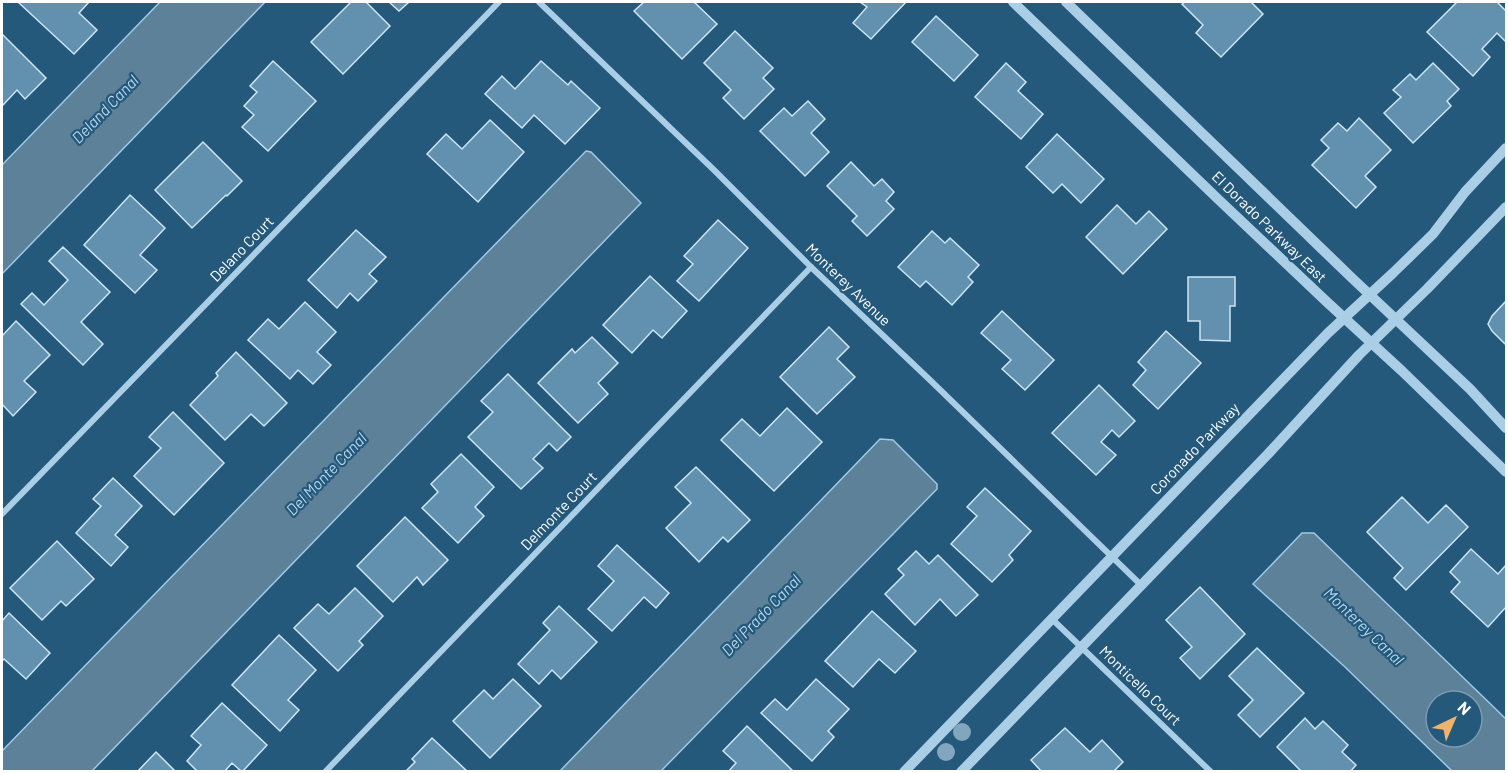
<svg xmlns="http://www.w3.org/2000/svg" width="1508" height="773" font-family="Barlow,sans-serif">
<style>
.water{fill:#5c8199;stroke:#9ecae5;stroke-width:1.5;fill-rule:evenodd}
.building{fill:#6291af;stroke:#cce5f4;stroke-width:1.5}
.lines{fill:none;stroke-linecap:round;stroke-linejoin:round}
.minor{stroke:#a9cee5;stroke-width:6}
.tertiary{stroke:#a9cee5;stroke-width:10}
.tree{fill:#81a6be}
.labels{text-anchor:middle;stroke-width:4.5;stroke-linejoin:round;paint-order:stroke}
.street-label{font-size:15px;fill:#fff;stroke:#25597c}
.water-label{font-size:16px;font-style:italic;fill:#b5d7ec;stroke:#25597c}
</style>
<rect width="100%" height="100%" fill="#25597c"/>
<g class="water">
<polygon points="160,2 265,2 2,274 2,165"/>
<polygon points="586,151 591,152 641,203 92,771 2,771 2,751"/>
<polygon points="880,439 893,440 937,484 937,489 661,771 560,771"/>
<path d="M 1302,533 L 1314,533 L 1506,719 L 1506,771 L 1452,771 L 1345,667 L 1253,584 ZM 1436,701 L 1472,701 L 1472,737 L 1436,737 Z"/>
</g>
<g class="building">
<polygon points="18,2 89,2 79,13 97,30 74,54"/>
<polygon points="351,2 366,2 390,26 343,74 311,42"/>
<polygon points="389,2 409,2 399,11"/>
<polygon points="644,2 694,2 717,24 682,59 634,11"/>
<polygon points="860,2 906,2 871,39 853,23 867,7"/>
<polygon points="1185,2 1251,2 1263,14 1221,57 1196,33 1203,25 1182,4"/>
<polygon points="1457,2 1497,2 1506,11 1506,39 1505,41 1497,33 1482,49 1490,57 1473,76 1427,32"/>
<polygon points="936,16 978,55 954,81 912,42"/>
<polygon points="735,31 773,68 763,78 774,89 744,119 723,98 731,90 704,63"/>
<polygon points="2,34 46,78 25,99 17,90 2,106"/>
<polygon points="273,61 316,101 268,151 242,127 254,115 244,106 257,92 250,86"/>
<polygon points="541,61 568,85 571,81 600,108 565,144 534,115 522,128 485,94 502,76 515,89"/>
<polygon points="1006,63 1026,82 1018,91 1043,114 1021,139 975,97"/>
<polygon points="1433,63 1459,89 1447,101 1451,106 1413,143 1384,113 1401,97 1393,90 1410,74 1416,80"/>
<polygon points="808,101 825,119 811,133 829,152 805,176 760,131 784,108 792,116"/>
<polygon points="1359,118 1391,150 1365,176 1376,187 1356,208 1312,165 1329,148 1321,140 1338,123 1347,131"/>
<polygon points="490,120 524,152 478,202 427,154 446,134 462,149"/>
<polygon points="1057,134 1104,179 1081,203 1062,184 1053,193 1026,167"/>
<polygon points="203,142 242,181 227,196 226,195 192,228 155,190"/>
<polygon points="851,162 874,186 882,179 894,192 886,201 894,209 867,236 852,221 857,216 827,186"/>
<polygon points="130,195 165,228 140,255 157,270 135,293 84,245"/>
<polygon points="1117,205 1136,224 1149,211 1167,229 1123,274 1086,237"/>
<polygon points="718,220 748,248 699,301 677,281 693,264 684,256"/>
<polygon points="356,230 386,257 369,274 377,281 358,301 350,293 337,308 308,280"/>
<polygon points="932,231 945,243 950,238 979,265 968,277 973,282 952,305 926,281 920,287 898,267"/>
<polygon points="63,247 110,292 81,322 103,344 83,365 21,304 32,293 44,305 68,280 49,261"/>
<polygon points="650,276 687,311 662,338 653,330 632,353 603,325"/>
<polygon points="1188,277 1235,277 1235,306 1230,306 1230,341 1200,340 1200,321 1188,321"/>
<polygon points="1506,301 1506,345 1492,331 1488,324 1492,316"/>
<polygon points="305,302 336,332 317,352 331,365 313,384 298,370 290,379 248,340 268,319 279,329"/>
<polygon points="1002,311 1054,360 1025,390 1002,369 1011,360 981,333"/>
<polygon points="16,321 50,355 24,381 36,392 13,416 2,404 2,336"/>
<polygon points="829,327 849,347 837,359 855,377 817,414 780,377"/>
<polygon points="1166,331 1201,363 1158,409 1133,385 1146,370 1138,362"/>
<polygon points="592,337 618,363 598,383 608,394 578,423 538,383 572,349 575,353"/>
<polygon points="236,352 287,403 264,426 251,414 225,440 190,405 218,376 216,373"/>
<polygon points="508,374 571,437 557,451 549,443 533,459 543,468 521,489 468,437 493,412 481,401"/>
<polygon points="1099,385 1135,421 1119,437 1112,430 1101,442 1116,455 1096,475 1052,433"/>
<polygon points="787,408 822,442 774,491 721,440 742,419 760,436"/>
<polygon points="173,412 224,463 174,515 134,476 161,448 149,437"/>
<polygon points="461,454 494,487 475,507 484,516 458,543 422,508 438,492 431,484"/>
<polygon points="696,467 750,520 728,542 723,537 699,562 666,528 691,503 675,487"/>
<polygon points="113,478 142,506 115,535 128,547 111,566 76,533 101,506 93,499"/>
<polygon points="985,488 1031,531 1009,555 1013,560 992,582 951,544 977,516 967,507"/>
<polygon points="1402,497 1428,523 1446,505 1468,527 1406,590 1394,578 1403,568 1367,532"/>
<polygon points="405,517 448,560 423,585 417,577 393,602 357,566"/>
<polygon points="57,541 94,579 66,606 61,601 42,620 10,588"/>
<polygon points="617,545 669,593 656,608 644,597 612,631 588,609 614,581 598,566"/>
<polygon points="1471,549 1498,574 1506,565 1506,607 1488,627 1451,592 1460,582 1450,572"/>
<polygon points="916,551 929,564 938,555 978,595 956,616 940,599 915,625 885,594 904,575 898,569"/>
<polygon points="1200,587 1245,634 1200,679 1180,658 1192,647 1166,620"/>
<polygon points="355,588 383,616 359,641 363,645 338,671 294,628 318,604 329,614"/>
<polygon points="559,606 597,642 561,679 552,670 539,684 518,664 550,630 543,623"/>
<polygon points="872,611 916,651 895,673 879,659 853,687 825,661"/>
<polygon points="9,613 50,653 26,679 4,659 2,661 2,621"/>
<polygon points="279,635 316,670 288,700 299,710 280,731 232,685"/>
<polygon points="1257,648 1304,693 1260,737 1238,715 1253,700 1229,676"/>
<polygon points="513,679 541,706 490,758 453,721 484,690 493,699"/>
<polygon points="816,679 849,709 828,731 834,737 812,761 761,713 775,699 787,710"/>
<polygon points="222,703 267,745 242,772 232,763 224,772 198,772 187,761 201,745 191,736"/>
<polygon points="1305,718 1315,729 1323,721 1348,745 1342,752 1356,765 1350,772 1302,772 1277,747"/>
<polygon points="747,726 794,772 728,772 736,763 723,751"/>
<polygon points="1065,728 1090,752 1102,740 1123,762 1113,772 1042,772 1031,760"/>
<polygon points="432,738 468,772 405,772 415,762 412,759"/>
<polygon points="156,752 176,772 137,772"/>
</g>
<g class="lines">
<g class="minor">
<polyline points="539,2 714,170 811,267 931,381 1141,585"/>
<polyline points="2,514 499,2"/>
<polyline points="1052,619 1211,772"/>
<polyline points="325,772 811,267"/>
</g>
<g class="tertiary">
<polyline points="1013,2 1219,200 1328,303 1402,371 1506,472"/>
<polyline points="1066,2 1353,279 1470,389 1506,428"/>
<polyline points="904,772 1328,333 1393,273 1433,234 1465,192 1506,148"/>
<polyline points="961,772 1268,454 1359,355 1427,289 1506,207"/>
</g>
</g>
<g class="tree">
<circle cx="962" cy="732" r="9"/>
<circle cx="946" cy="752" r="9"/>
</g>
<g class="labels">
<g class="street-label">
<text transform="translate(1269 227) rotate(44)" y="5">El Dorado Parkway East</text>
<text transform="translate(242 249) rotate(-46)" y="5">Delano Court</text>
<text transform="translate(848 285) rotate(44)" y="5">Monterey Avenue</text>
<text transform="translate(1195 449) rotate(-46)" y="5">Coronado Parkway</text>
<text transform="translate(559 511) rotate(-46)" y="5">Delmonte Court</text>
<text transform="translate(1140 686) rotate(44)" y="5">Monticello Court</text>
</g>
<g class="water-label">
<text transform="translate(105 109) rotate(-46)" y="6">Deland Canal</text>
<text transform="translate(326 474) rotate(-46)" y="6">Del Monte Canal</text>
<text transform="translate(761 615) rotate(-46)" y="6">Del Prado Canal</text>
<text transform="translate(1364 626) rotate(44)" y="6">Monterey Canal</text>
</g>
</g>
<rect width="1508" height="773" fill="none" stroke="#ffffff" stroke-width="6"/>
<g transform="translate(1454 719) rotate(44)"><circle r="28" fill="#25597c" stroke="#7c9bb0" stroke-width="1.5"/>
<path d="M0-4.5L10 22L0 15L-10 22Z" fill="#eeb46e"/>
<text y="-9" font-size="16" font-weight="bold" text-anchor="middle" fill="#ffffff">N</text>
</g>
</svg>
